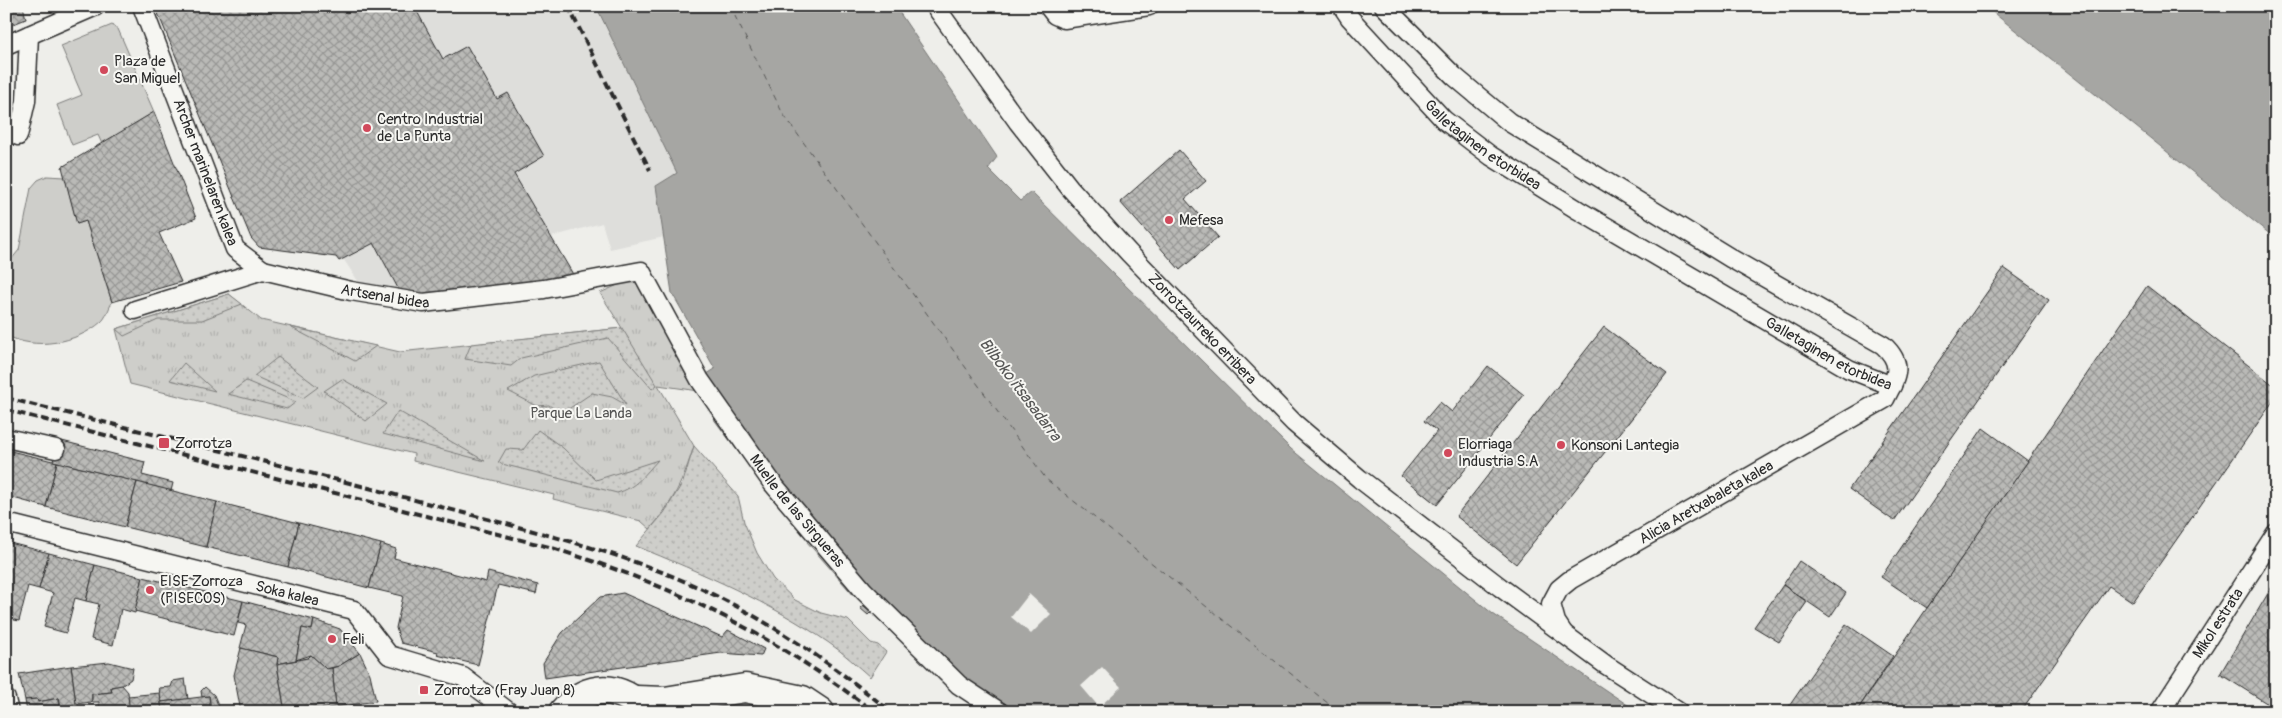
<svg xmlns="http://www.w3.org/2000/svg" width="2282" height="718" font-family="Pangolin,sans-serif">
<style>
.built{fill:#dededb}
.grass{fill:url(#grass-tufts);stroke:#7c7c7a}
.garden{fill:url(#garden-dots);stroke:#7c7c7a}
.pitch{fill:#cececa;stroke:#7c7c7a}
.water{fill:#a6a6a3;stroke:#757573}
.pier{fill:#eeeeea}
.lines{fill:none;stroke-linecap:round;stroke-linejoin:round}
.ferry{stroke:#565655;stroke-width:1;stroke-dasharray:6 5;stroke-linecap:butt}
.building{fill:url(#building-cross-hatch);stroke:#2b2b2b}
.street-casing{stroke:#2b2b2b;stroke-width:21}
.primary-casing{stroke:#2b2b2b;stroke-width:31}
.street{stroke:#f6f6f2;stroke-width:18}
.primary{stroke:#f6f6f2;stroke-width:28}
.rail{stroke:#2b2b2b;stroke-width:4;stroke-dasharray:8 4;stroke-linecap:butt}
.poi-dot{fill:#d1495b;stroke:#f6f6f2;stroke-width:2}
.labels{text-anchor:middle;stroke-width:4;stroke-linejoin:round;paint-order:stroke}
.poi-label{font-size:15px;fill:#2b2b2b;stroke:#f6f6f2;text-anchor:start}
.street-label{font-size:15px;fill:#2b2b2b;stroke:#f6f6f2}
.park-label{font-size:15px;fill:#545453;stroke:#f6f6f2}
.water-label{font-size:16px;font-style:italic;fill:#565655;stroke:#f6f6f2}
</style>
<defs>
<pattern id="grass-tufts" width="24" height="20" patternUnits="userSpaceOnUse" patternTransform="scale(1.25)"><rect width="24" height="20" fill="#cececa"/><path d="M3 7l-1-3M5 7V3M7 7l1-3M15 17l-1-3M17 17v-4M19 17l1-3" fill="none" stroke="#b1b1ae"/></pattern>
<pattern id="garden-dots" width="8" height="8" patternUnits="userSpaceOnUse" patternTransform="scale(1.25)"><rect width="8" height="8" fill="#cececa"/><path d="M2 2h.1M6 6h.1" fill="none" stroke="#b1b1ae" stroke-width="1.8" stroke-linecap="round"/></pattern>
<pattern id="building-cross-hatch" width="8" height="8" patternUnits="userSpaceOnUse" patternTransform="scale(1.25)"><rect width="8" height="8" fill="#babab7"/><path d="M0 0l8 8M0 8l8-8" fill="none" stroke="#979795"/></pattern>
</defs>
<rect width="100%" height="100%" fill="#eeeeea"/>
<filter id="ink" filterUnits="userSpaceOnUse"><feTurbulence type="fractalNoise" baseFrequency=".02" numOctaves="2"/><feDisplacementMap in="SourceGraphic" scale="10" xChannelSelector="R" yChannelSelector="G"/><feConvolveMatrix kernelMatrix="1 2 1 2 8 2 1 2 1" color-interpolation-filters="sRGB"/></filter>
<g filter="url(#ink)">
<polygon class="built" points="155,6 595,6 677,173 656,186 664,237 610,249 602,223 551,237 574,276 424,299 362,287 344,260 339,261 336,257 259,247 251,238"/>
<path class="grass" d="M 638,276 L 699,391 L 658,385 L 694,446 C 683,481 674,501 650,529 L 641,521 L 553,499 L 554,495 L 413,461 L 414,454 L 130,384 L 116,329 L 229,294 L 261,320 L 400,352 L 622,328 L 600,293 Z"/>
<g class="garden">
<polygon points="229,294 242,304 202,320 158,320 124,336 116,329"/>
<polygon points="290,327 376,346 355,361"/>
<polygon points="622,328 657,385 652,389 608,338 521,358 511,366 465,359 471,344"/>
<polygon points="278,357 318,387 303,398 254,376"/>
<polygon points="599,361 626,405 612,397 592,393 561,414 549,405 537,406 508,391 534,376"/>
<polygon points="184,363 215,391 170,380"/>
<polygon points="342,379 387,404 366,421 324,391"/>
<polygon points="246,381 296,402 287,409 228,394"/>
<polygon points="398,411 485,461 383,434"/>
<polygon points="718,414 756,466 751,469 713,418"/>
<path d="M 538,430 L 563,448 L 596,480 L 658,460 C 645,474 636,488 617,493 L 498,463 L 506,449 L 523,450 Z"/>
<path d="M 694,446 L 738,496 L 744,522 L 757,553 L 773,579 L 795,600 L 821,613 L 848,620 L 871,643 L 878,645 L 886,652 L 870,677 C 857,666 844,653 829,643 C 770,602 702,573 636,546 L 664,513 L 683,482 Z"/>
<polygon points="811,538 859,593 855,597 807,542"/>
</g>
<g class="pitch">
<polygon points="112,25 118,29 154,112 102,144 98,135 72,145 57,105 82,95 61,46"/>
<path d="M 47,176 L 65,177 L 77,224 L 86,221 L 112,302 C 109,308 106,318 101,322 C 77,343 34,351 6,335 L 6,266 L 19,250 L 31,188 L 38,180 Z"/>
</g>
<g class="water">
<polygon points="596,6 895,6 997,157 988,169 1020,201 1031,192 1291,449 1493,614 1638,712 1014,712 966,678 859,576 780,478 707,374 715,369 672,293 656,186 677,173"/>
<polygon points="1985,6 2276,6 2276,239"/>
</g>
<g class="pier">
<polygon points="1029,594 1051,614 1031,634 1011,617"/>
<polygon points="1102,667 1121,687 1099,707 1081,686"/>
</g>
<g class="lines">
<polyline class="ferry" points="730,6 783,114 1046,479 1339,712"/>
</g>
<g class="building">
<polygon points="6,6 23,6 26,19 6,27"/>
<polygon points="155,6 414,6 443,59 467,46 497,99 508,93 544,156 514,174 574,276 424,299 401,294 374,243 339,261 336,257 259,247 251,238"/>
<polygon points="154,112 196,218 159,233 181,282 112,302 86,221 77,224 62,167"/>
<polygon points="1179,150 1206,181 1185,199 1218,237 1180,270 1120,202"/>
<polygon points="2004,268 2049,300 1894,521 1849,489"/>
<polygon points="2147,286 2276,387 2276,397 2133,602 2109,586 2021,712 1856,712"/>
<polygon points="1604,327 1667,374 1516,564 1456,516"/>
<polygon points="1488,366 1524,395 1437,505 1401,476 1437,431 1424,421 1440,402 1452,412"/>
<polygon points="1983,428 2028,461 1927,608 1881,577"/>
<polygon points="58,440 145,462 142,475 173,483 171,491 53,461"/>
<polygon points="6,450 57,462 46,507 6,496"/>
<polygon points="57,462 137,482 125,527 46,507"/>
<polygon points="137,482 217,502 206,547 125,527"/>
<polygon points="217,502 299,523 288,567 206,547"/>
<polygon points="299,523 381,544 369,588 288,567"/>
<polygon points="6,542 49,553 39,589 28,586 19,621 6,618"/>
<polygon points="381,544 396,549 394,558 486,582 488,572 538,585 536,594 498,585 478,665 437,655 438,652 401,643 396,628 403,596 369,588"/>
<polygon points="49,553 95,565 86,601 75,598 66,633 44,627 53,593 39,589"/>
<polygon points="1799,561 1846,593 1830,617 1783,585"/>
<polygon points="95,565 143,577 135,613 121,609 113,645 91,639 99,604 86,601"/>
<polygon points="143,577 243,601 234,636 135,611"/>
<polygon points="2276,580 2276,709 2220,674"/>
<polygon points="1783,585 1807,602 1779,642 1754,627"/>
<polygon points="623,593 722,637 728,630 764,649 761,656 721,653 545,678 543,663 562,633 600,597"/>
<polygon points="243,601 314,620 312,630 302,628 296,660 277,664 278,657 240,648 246,625 238,623"/>
<polygon points="863,605 871,612 868,615 860,608"/>
<polygon points="314,620 340,629 360,653 339,666 326,669 311,655 296,660 302,628 312,630"/>
<polygon points="1846,624 1893,656 1856,712 1785,712"/>
<polygon points="241,648 278,657 277,664 285,712 241,712 234,675"/>
<polygon points="360,653 370,674 376,701 336,707 332,668 339,666"/>
<polygon points="311,655 326,669 332,668 336,707 285,712 277,664 308,658"/>
<polygon points="109,662 133,668 131,679 121,686 111,687 112,692 92,694 92,702 76,704 71,666"/>
<polygon points="71,666 76,704 61,706 59,698 38,702 37,699 25,700 19,674"/>
<polygon points="185,679 188,699 161,702 159,688 171,687 173,681"/>
<polygon points="122,685 128,692 130,712 100,712 99,702 92,702 92,694 112,692 111,687"/>
<polygon points="205,687 214,695 221,712 211,712 209,696 202,697 201,691"/>
<polygon points="160,693 162,712 130,712 128,696"/>
<polygon points="209,696 211,712 162,712 161,702"/>
<polygon points="59,698 60,712 27,712 25,700 37,699 38,702"/>
<polygon points="100,709 100,712 70,712"/>
</g>
<g class="lines">
<g class="street-casing">
<g id="street">
<path id="s1" d="M 142,6 L 235,249 L 263,270"/>
<path id="s2" d="M 935,6 L 1018,122 L 1070,188 L 1129,253 L 1294,423 L 1360,479 L 1500,587 L 1606,665 L 1679,712"/>
<polyline points="1048,6 1055,15 1064,19 1149,6"/>
<path id="s3" d="M 1342,6 L 1350,18 L 1444,120 L 1491,156 L 1578,210 L 1849,369 L 1892,386"/>
<path d="M 1384,6 L 1454,76 L 1509,122 L 1732,259 L 1883,345 C 1904,364 1897,376 1885,399 L 1570,580 L 1559,589 L 1551,604 L 1556,622 L 1564,634"/>
<polyline points="6,45 96,6"/>
<polyline points="18,136 26,101 29,35"/>
<path id="s4" d="M 135,310 L 263,270 L 351,291 L 423,303 L 544,289 L 641,271 L 700,380 L 773,484 L 864,591 L 959,685 L 1000,712"/>
<polyline points="6,438 56,449"/>
<path id="s5" d="M 6,523 L 354,610 L 389,655 L 463,677 L 509,712"/>
<polyline points="6,699 9,712"/>
<path id="s6" d="M 2160,712 L 2276,533"/>
</g>
</g>
<g class="primary-casing">
<g id="primary">
<polyline points="636,700 665,701 745,688 802,700 820,712"/>
<path d="M 563,712 C 589,682 620,684 647,712"/>
</g>
</g>
<use href="#street" class="street"/>
<use href="#primary" class="primary"/>
<g class="rail">
<polyline points="568,6 650,170"/>
<path d="M 6,398 C 151,434 296,468 441,507 C 529,530 620,551 704,590 C 772,622 833,665 891,712"/>
<path d="M 6,410 L 549,547 C 673,585 771,633 874,712"/>
</g>
</g>
</g>
<g class="poi-dot">
<circle cx="104" cy="70" r="5"/>
<circle cx="367" cy="128" r="5"/>
<circle cx="1169" cy="220" r="5"/>
<rect x="158" y="437" width="12" height="12" rx="2.5"/>
<circle cx="1561" cy="445" r="5"/>
<circle cx="1448" cy="453" r="5"/>
<circle cx="150" cy="590" r="5"/>
<circle cx="332" cy="639" r="5"/>
<rect x="419" y="685" width="10" height="10" rx="2.5"/>
</g>
<g class="labels">
<g class="poi-label">
<text x="114" y="66">Plaza de<tspan x="114" dy="17">San Miguel</tspan></text>
<text x="377" y="124">Centro Industrial<tspan x="377" dy="17">de La Punta</tspan></text>
<text x="1179" y="225">Mefesa</text>
<text x="175" y="448">Zorrotza</text>
<text x="1458" y="449">Elorriaga<tspan x="1458" dy="17">Industria S.A</tspan></text>
<text x="1571" y="450">Konsoni Lantegia</text>
<text x="160" y="586">EISE Zorroza<tspan x="160" dy="17">(PISECOS)</tspan></text>
<text x="342" y="644">Feli</text>
<text x="434" y="695">Zorrotza (Fray Juan 8)</text>
</g>
<g class="street-label">
<text dy="5" stroke="none"><textPath href="#s3" startOffset="199">Galletaginen etorbidea</textPath></text>
<text dy="5" stroke="none"><textPath href="#s1" startOffset="178">Archer marinelaren kalea</textPath></text>
<text dy="5" stroke="none"><textPath href="#s4" startOffset="259">Artsenal bidea</textPath></text>
<text dy="5" stroke="none"><textPath href="#s2" startOffset="420">Zorrotzaurreko erribera</textPath></text>
<text dy="5" stroke="none"><textPath href="#s3" startOffset="604">Galletaginen etorbidea</textPath></text>
<text transform="translate(1706 502) rotate(-30)" y="5">Alicia Aretxabaleta kalea</text>
<text dy="5" stroke="none"><textPath href="#s4" startOffset="805">Muelle de las Sirgueras</textPath></text>
<text dy="5" stroke="none"><textPath href="#s5" startOffset="290">Soka kalea</textPath></text>
<text dy="5" stroke="none"><textPath href="#s6" startOffset="106">Mikol estrata</textPath></text>
</g>
<g class="park-label">
<text x="581" y="418">Parque La Landa</text>
</g>
<g class="water-label">
<text transform="translate(1021 389) rotate(53)" y="6">Bilboko itsasadarra</text>
</g>
</g>
<rect width="2282" height="718" fill="none" stroke="#f6f6f2" stroke-width="25"/>
<rect x="12" y="12" width="2257" height="693" fill="none" stroke="#2b2b2b" stroke-width="2" filter="url(#ink)"/>
</svg>
